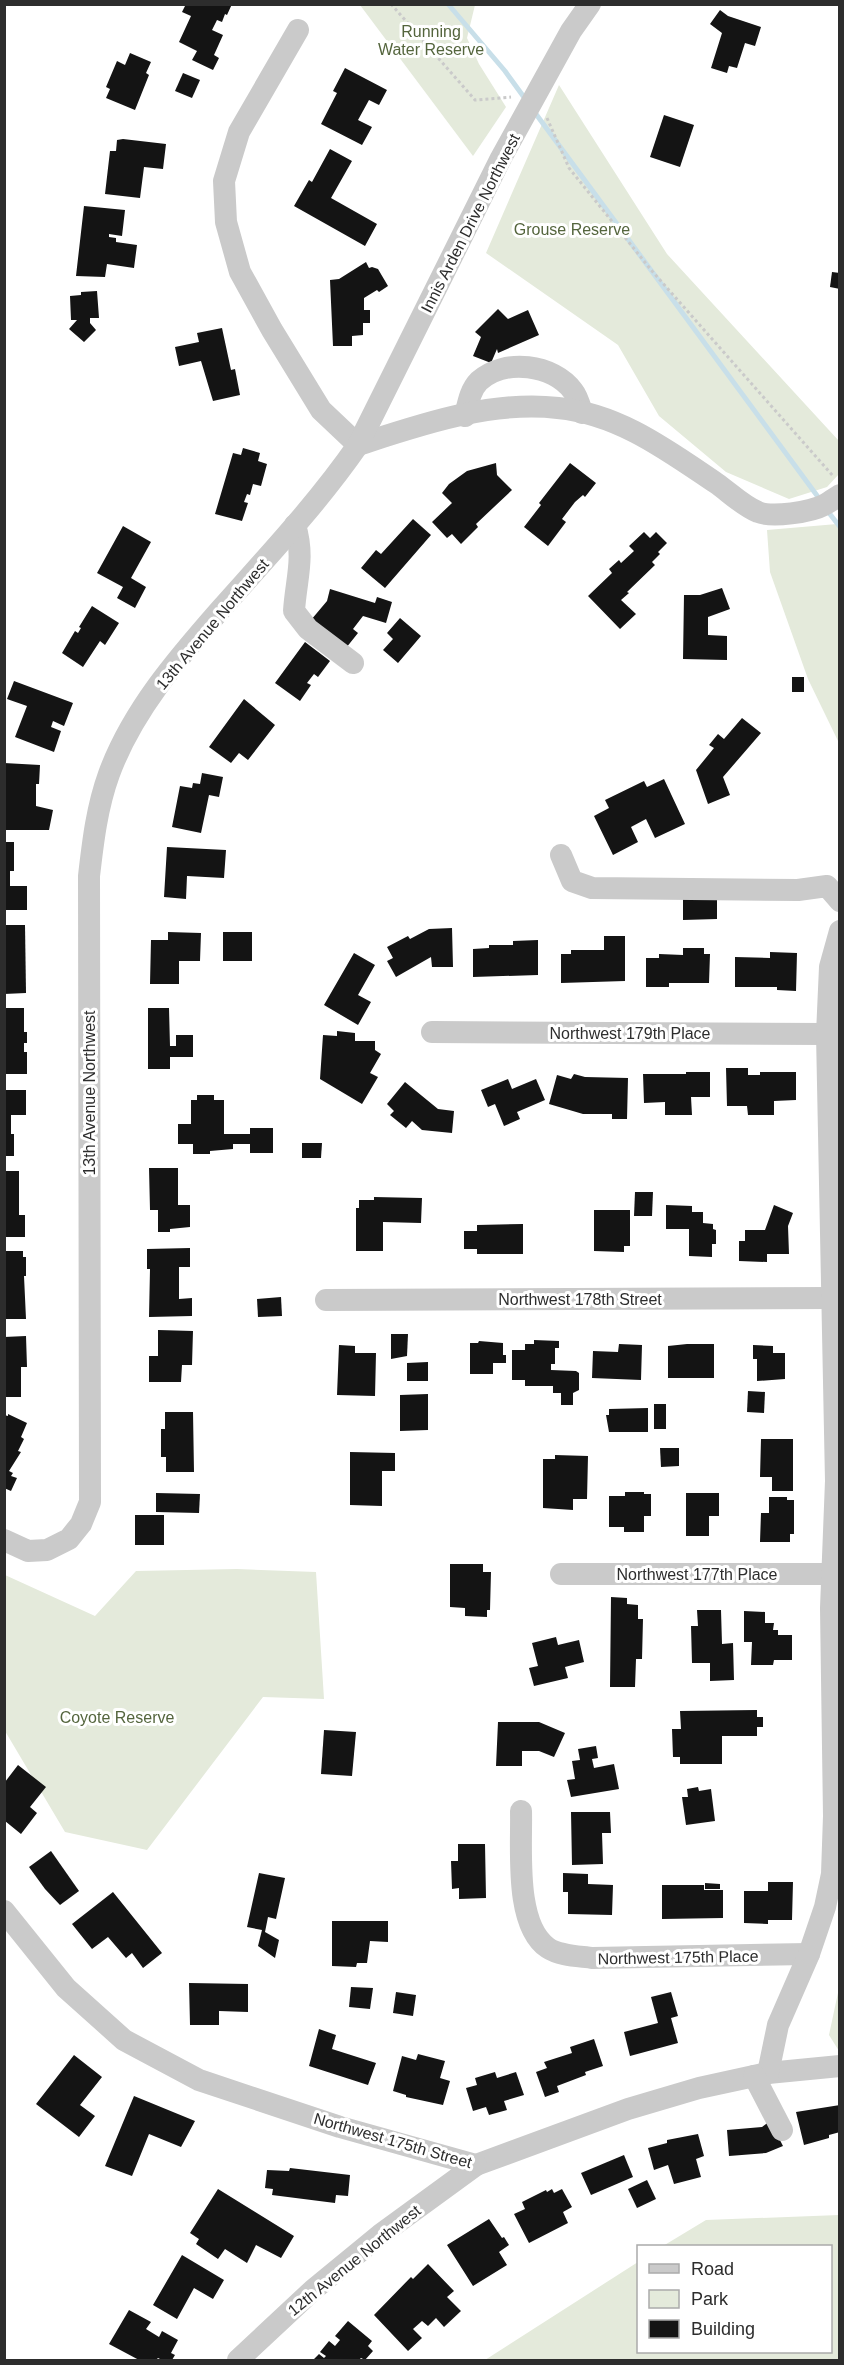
<svg xmlns="http://www.w3.org/2000/svg" width="844" height="2365" font-family="Arial,sans-serif">
<style>
.green{fill:#e4eadb}
.lines{fill:none;stroke-linecap:round;stroke-linejoin:round}
.stream{stroke:#c8dfe9;stroke-width:5}
.building{fill:#141414}
.path{stroke:#cacaca;stroke-width:3;stroke-dasharray:3 3;stroke-linecap:butt}
.minor{stroke:#cacaca;stroke-width:22}
.labels{text-anchor:middle;stroke-width:6;stroke-linejoin:round;paint-order:stroke}
.park-label{font-size:16px;fill:#54653d;stroke:#fff}
.street-label{font-size:16px;fill:#2d2d2d;stroke:#fff}
</style>
<rect width="100%" height="100%" fill="#fff"/>
<g class="green">
<polygon points="360,5 475,5 467,38 479,64 506,107 473,156"/>
<polygon points="559,85 667,254 839,441 839,474 827,487 789,499 726,472 659,416 618,345 486,253"/>
<polygon points="839,521 839,743 808,679 770,572 767,530 837,524"/>
<polygon points="237,1569 316,1572 324,1699 263,1697 147,1850 65,1832 5,1731 5,1575 95,1616 136,1571"/>
<polygon points="839,1988 839,2051 829,2035"/>
<polygon points="839,2215 839,2360 485,2360 638,2262 638,2352 830,2352 830,2246 663,2246 706,2220"/>
</g>
<g class="lines">
<g class="stream">
<polyline points="448,4 505,71 526,100"/>
<polyline points="533,110 821,501"/>
<polyline points="826,509 840,527"/>
</g>
</g>
<g class="building">
<polygon points="186,4 232,4 227,15 225,14 222,22 217,20 212,30 223,35 214,55 219,58 213,70 192,60 197,51 179,42 191,16 182,12"/>
<polygon points="720,10 728,16 761,27 755,46 745,43 737,68 729,66 727,73 711,68 722,33 710,24"/>
<polygon points="130,53 151,62 146,73 149,75 135,110 106,98 110,89 106,87 117,61 125,65"/>
<polygon points="345,68 387,90 379,105 369,100 358,120 372,127 362,145 321,124 337,93 333,91"/>
<polygon points="183,73 200,80 192,98 175,91"/>
<polygon points="664,115 694,125 680,167 650,157"/>
<polygon points="123,139 166,144 163,169 144,167 140,198 105,194 110,151 116,151 117,140"/>
<polygon points="330,149 352,161 331,198 377,224 365,246 294,206 309,180 312,182"/>
<polygon points="84,206 125,210 122,236 109,234 109,237 116,238 116,242 137,245 134,268 107,264 105,277 76,276"/>
<polygon points="366,262 369,268 372,267 378,269 388,286 379,292 377,290 364,298 364,310 370,310 370,323 363,323 363,335 352,336 352,346 333,346 330,280 339,279"/>
<polygon points="832,272 840,273 840,289 830,287"/>
<polygon points="97,291 99,318 90,318 90,323 96,330 84,342 69,329 77,320 71,320 70,296 81,295 81,292"/>
<polygon points="498,309 508,319 528,310 539,335 498,353 497,349 491,363 473,356 481,337 475,332"/>
<polygon points="222,328 231,370 235,369 240,395 213,401 201,361 179,366 175,347 199,342 197,333"/>
<polygon points="243,448 260,453 258,461 267,464 261,486 253,484 250,495 247,494 244,502 248,503 242,521 215,514 233,453 241,455"/>
<polygon points="496,463 497,475 512,490 476,524 478,527 461,544 452,534 447,538 432,522 452,503 442,493 449,484 467,471"/>
<polygon points="570,463 596,483 585,497 583,495 575,502 562,519 566,522 548,546 524,527 541,505 539,503"/>
<polygon points="413,519 431,535 385,588 361,568 376,550 381,554"/>
<polygon points="123,526 151,542 131,578 146,587 135,608 117,598 123,587 97,573"/>
<polygon points="644,532 650,538 656,532 667,543 658,552 660,554 652,562 655,565 627,592 629,593 621,600 636,614 620,629 588,596 612,573 609,569 619,560 621,563 634,551 629,546"/>
<polygon points="722,588 730,609 708,617 708,635 727,636 727,660 683,659 684,595 700,595"/>
<polygon points="330,589 375,603 377,597 392,602 386,623 363,616 353,629 358,633 346,648 311,620 327,601"/>
<polygon points="92,606 119,623 105,645 100,641 83,667 62,653 75,631 78,633 81,628 79,627"/>
<polygon points="400,618 421,636 398,663 383,650 393,639 387,633"/>
<polygon points="305,642 330,661 318,677 314,674 307,683 311,685 300,701 275,683"/>
<rect x="792" y="677" width="12" height="15"/>
<polygon points="14,681 73,703 64,726 53,721 51,727 61,731 54,752 15,737 27,706 7,699"/>
<polygon points="244,699 275,725 248,760 239,753 231,763 209,747"/>
<polygon points="742,718 761,733 723,777 730,795 708,804 696,770 714,748 709,745 718,734 724,739"/>
<polygon points="4,763 40,765 39,784 36,784 36,806 53,810 49,830 4,830"/>
<polygon points="202,773 223,777 219,797 209,795 201,833 172,827 180,786 192,788 193,783 200,784"/>
<polygon points="664,779 685,824 655,838 646,819 631,827 638,842 613,855 594,816 609,808 605,800 644,781 647,787"/>
<polygon points="4,842 14,842 14,871 10,871 10,886 27,886 27,910 4,910"/>
<polygon points="167,847 226,850 224,878 187,876 186,899 164,897"/>
<polygon points="683,896 717,896 717,919 683,920"/>
<polygon points="4,925 25,925 26,993 4,994"/>
<polygon points="452,928 453,967 432,967 431,957 396,977 387,961 393,958 387,947 408,936 410,939 429,929"/>
<polygon points="168,932 201,933 200,961 179,961 179,984 150,984 151,940 168,940"/>
<rect x="223" y="932" width="29" height="29"/>
<polygon points="604,936 625,936 625,981 561,983 561,954 571,954 571,950 604,950"/>
<polygon points="538,940 538,975 473,977 473,949 489,948 489,945 513,945 513,941"/>
<polygon points="683,948 704,948 704,954 710,954 709,983 669,983 669,987 646,987 646,958 659,958 659,954 683,955"/>
<polygon points="770,952 797,953 796,991 777,990 777,987 735,987 735,957 770,958"/>
<polygon points="354,953 375,965 358,995 371,1002 358,1025 324,1005"/>
<polygon points="4,1008 24,1008 24,1032 27,1032 27,1043 24,1043 24,1052 27,1052 27,1074 4,1074"/>
<polygon points="148,1008 169,1008 170,1046 176,1046 176,1035 193,1035 193,1057 170,1057 170,1069 148,1069"/>
<polygon points="337,1031 355,1033 355,1041 375,1041 375,1050 381,1054 370,1073 378,1077 362,1104 320,1079 323,1035 337,1036"/>
<polygon points="726,1068 748,1068 748,1075 760,1075 760,1072 796,1072 796,1100 774,1101 774,1115 748,1115 747,1106 727,1106"/>
<polygon points="686,1072 710,1072 710,1097 691,1097 692,1115 665,1115 665,1102 644,1103 643,1074 686,1074"/>
<polygon points="574,1074 585,1077 628,1078 627,1119 612,1119 612,1114 583,1114 549,1104 557,1075 571,1079"/>
<polygon points="508,1079 512,1089 536,1079 545,1100 517,1112 520,1119 504,1126 495,1104 488,1107 481,1090"/>
<polygon points="405,1082 438,1109 454,1111 452,1133 422,1130 412,1121 406,1128 390,1115 394,1111 387,1104"/>
<polygon points="4,1090 26,1090 26,1115 11,1115 11,1134 14,1134 14,1156 4,1156"/>
<polygon points="197,1095 214,1095 214,1100 224,1100 224,1134 250,1134 250,1128 273,1128 273,1153 250,1153 250,1144 233,1144 233,1149 210,1151 210,1154 193,1154 193,1144 178,1144 178,1124 191,1124 191,1100 197,1100"/>
<polygon points="302,1143 322,1143 321,1158 302,1158"/>
<polygon points="149,1168 178,1168 178,1205 190,1205 190,1227 170,1229 170,1232 158,1232 158,1210 150,1210"/>
<polygon points="4,1171 19,1171 19,1215 25,1215 25,1237 4,1237"/>
<polygon points="635,1192 653,1192 652,1216 634,1216"/>
<polygon points="374,1197 422,1198 421,1223 383,1222 383,1251 356,1251 356,1208 359,1208 359,1200 374,1200"/>
<polygon points="666,1205 692,1206 692,1212 703,1212 703,1223 713,1224 713,1229 716,1230 716,1244 712,1244 712,1257 689,1256 689,1229 666,1229"/>
<polygon points="774,1205 793,1213 788,1226 789,1254 767,1254 767,1262 739,1261 739,1241 745,1241 745,1230 765,1230"/>
<polygon points="594,1210 630,1210 630,1246 624,1246 624,1252 594,1251"/>
<polygon points="523,1224 523,1254 477,1254 477,1249 464,1249 464,1231 477,1231 477,1225"/>
<polygon points="190,1248 190,1267 179,1267 179,1299 192,1298 192,1316 149,1317 150,1269 147,1269 147,1249"/>
<polygon points="4,1251 23,1251 23,1257 26,1257 26,1276 24,1276 26,1319 4,1319"/>
<polygon points="281,1297 282,1316 258,1317 257,1299"/>
<polygon points="158,1330 193,1331 192,1365 182,1365 181,1382 149,1382 149,1356 158,1356"/>
<polygon points="391,1334 408,1334 407,1356 391,1359"/>
<polygon points="26,1336 27,1367 21,1367 21,1397 4,1397 4,1337"/>
<polygon points="534,1340 559,1341 559,1348 555,1348 555,1364 551,1364 551,1370 576,1371 579,1373 579,1390 573,1393 573,1405 561,1405 561,1393 553,1393 553,1386 525,1386 525,1380 512,1380 512,1350 525,1350 525,1344 534,1344"/>
<polygon points="479,1341 503,1343 503,1355 506,1355 506,1363 493,1363 493,1374 470,1374 470,1343 478,1343"/>
<polygon points="619,1344 642,1345 641,1380 592,1378 593,1351 618,1352"/>
<polygon points="687,1344 714,1344 714,1378 668,1378 668,1346"/>
<polygon points="339,1345 355,1346 355,1353 376,1353 375,1396 337,1395"/>
<polygon points="753,1345 773,1346 773,1353 785,1353 785,1379 757,1381 757,1359 753,1359"/>
<polygon points="428,1362 428,1381 407,1381 407,1363"/>
<polygon points="748,1391 765,1392 764,1413 747,1412"/>
<polygon points="428,1394 428,1430 400,1431 400,1395"/>
<rect x="654" y="1404" width="12" height="25"/>
<polygon points="648,1408 648,1432 609,1432 606,1415 609,1415 609,1409"/>
<polygon points="165,1412 193,1412 194,1472 166,1472 166,1457 161,1457 161,1429 165,1429"/>
<polygon points="8,1414 27,1423 21,1437 24,1439 18,1451 21,1452 9,1471 13,1473 11,1476 17,1478 11,1491 4,1488 4,1415 8,1416"/>
<polygon points="761,1439 793,1439 793,1491 772,1491 772,1477 760,1477"/>
<polygon points="660,1448 679,1448 679,1466 661,1467"/>
<polygon points="350,1452 395,1453 395,1471 382,1471 382,1506 350,1505"/>
<polygon points="555,1455 588,1456 587,1499 573,1499 573,1510 543,1508 543,1459 555,1459"/>
<polygon points="625,1492 644,1492 644,1494 651,1494 651,1516 644,1516 644,1532 624,1532 624,1527 609,1527 609,1496 625,1496"/>
<polygon points="156,1493 200,1494 199,1513 156,1512"/>
<polygon points="686,1493 719,1493 719,1516 709,1516 709,1536 686,1536"/>
<polygon points="769,1497 787,1497 787,1500 794,1500 794,1534 790,1534 790,1542 760,1542 761,1513 769,1513"/>
<rect x="135" y="1515" width="29" height="30"/>
<polygon points="450,1564 483,1564 483,1572 491,1572 490,1610 487,1610 487,1617 465,1616 465,1608 450,1607"/>
<polygon points="611,1597 627,1598 627,1604 638,1605 638,1619 643,1619 642,1659 636,1659 635,1687 610,1687"/>
<polygon points="697,1610 721,1610 722,1644 733,1643 734,1680 710,1681 710,1663 692,1663 691,1626 698,1626"/>
<polygon points="744,1611 765,1612 765,1623 774,1623 773,1630 778,1630 778,1635 792,1635 792,1660 774,1660 773,1665 751,1665 752,1642 744,1642"/>
<polygon points="556,1637 558,1645 579,1640 584,1662 565,1667 568,1678 534,1686 529,1668 538,1666 532,1643"/>
<polygon points="757,1710 757,1717 763,1717 763,1727 757,1727 757,1736 722,1736 722,1764 680,1764 680,1757 673,1757 672,1729 681,1729 680,1711"/>
<polygon points="498,1722 539,1722 565,1733 554,1757 539,1751 522,1751 522,1766 496,1766"/>
<polygon points="324,1730 356,1732 352,1776 321,1774"/>
<polygon points="596,1746 598,1758 592,1759 594,1768 614,1764 619,1789 571,1797 567,1780 575,1779 572,1761 580,1760 578,1749"/>
<polygon points="18,1765 46,1787 30,1807 37,1813 21,1834 5,1821 5,1782"/>
<polygon points="698,1787 699,1791 711,1789 715,1821 686,1825 682,1797 688,1797 687,1789"/>
<polygon points="571,1812 610,1812 611,1833 602,1833 603,1864 572,1865"/>
<polygon points="458,1844 485,1844 486,1898 459,1899 459,1888 452,1889 451,1861 458,1861"/>
<polygon points="51,1851 79,1891 60,1905 45,1889 29,1867"/>
<polygon points="259,1873 285,1878 276,1919 268,1917 265,1932 279,1940 275,1958 258,1946 262,1930 247,1927"/>
<polygon points="563,1873 588,1874 588,1884 613,1885 612,1915 568,1914 568,1892 563,1892"/>
<polygon points="768,1882 793,1882 792,1920 768,1920 768,1924 744,1923 744,1891 768,1891"/>
<polygon points="705,1883 720,1884 720,1889 705,1889"/>
<polygon points="662,1885 704,1885 704,1893 704,1890 723,1890 723,1918 662,1919"/>
<polygon points="113,1892 162,1953 143,1968 132,1953 126,1958 108,1937 92,1949 72,1924"/>
<polygon points="332,1921 388,1921 388,1942 370,1941 367,1963 357,1963 356,1967 332,1966"/>
<polygon points="189,1983 248,1984 248,2012 219,2011 219,2025 190,2025"/>
<polygon points="351,1987 373,1988 370,2009 349,2007"/>
<polygon points="396,1992 416,1995 413,2016 393,2013"/>
<polygon points="671,1992 678,2016 671,2018 678,2043 630,2056 624,2032 658,2023 651,1997"/>
<polygon points="319,2029 336,2035 332,2049 376,2063 368,2085 309,2066"/>
<polygon points="594,2039 603,2066 585,2072 586,2075 557,2086 559,2092 545,2097 536,2072 547,2068 544,2062 572,2053 570,2047"/>
<polygon points="418,2054 445,2061 440,2078 450,2081 443,2105 406,2097 406,2095 393,2091 402,2056 416,2060"/>
<polygon points="74,2055 102,2077 80,2105 95,2116 79,2137 36,2104"/>
<polygon points="495,2072 497,2078 516,2072 524,2095 504,2101 507,2110 489,2115 486,2107 473,2111 466,2088 477,2085 475,2078"/>
<polygon points="134,2096 195,2121 181,2147 149,2134 132,2176 105,2166"/>
<polygon points="840,2105 840,2132 829,2135 829,2138 804,2145 796,2112"/>
<polygon points="770,2121 783,2146 766,2153 729,2156 727,2130 762,2127"/>
<polygon points="698,2134 704,2156 696,2159 701,2177 674,2184 668,2165 654,2170 648,2148 667,2143 667,2140"/>
<polygon points="624,2155 633,2177 591,2195 581,2173"/>
<polygon points="290,2168 350,2175 348,2196 336,2195 335,2203 272,2195 273,2189 265,2188 267,2170 289,2171"/>
<polygon points="647,2180 656,2199 637,2208 628,2189"/>
<polygon points="218,2189 294,2236 281,2258 256,2245 247,2263 225,2249 218,2259 196,2244 199,2239 190,2233"/>
<polygon points="552,2189 554,2193 562,2189 572,2207 563,2212 568,2223 529,2243 514,2214 525,2209 522,2202 546,2190 547,2192"/>
<polygon points="489,2219 502,2238 504,2237 509,2245 499,2252 507,2265 473,2286 447,2245"/>
<polygon points="182,2255 224,2280 213,2299 194,2288 177,2319 153,2305"/>
<polygon points="428,2264 454,2291 447,2297 461,2311 444,2327 436,2318 428,2326 422,2321 413,2329 422,2338 408,2351 374,2315 411,2277 413,2279"/>
<polygon points="129,2310 151,2322 146,2329 159,2337 162,2331 178,2340 171,2353 175,2355 172,2360 162,2360 158,2358 156,2360 139,2360 109,2344"/>
<polygon points="348,2321 372,2341 368,2346 373,2351 365,2360 361,2358 359,2360 313,2360 319,2354 324,2358 326,2356 320,2352 329,2341 335,2346 340,2340 335,2336"/>
</g>
<g class="lines">
<g class="path">
<polyline points="391,4 475,100 511,97"/>
<polyline points="547,118 569,168 652,271 834,477"/>
</g>
<g class="minor">
<polyline points="298,30 239,132 224,181 226,222 240,272 272,330 321,410 358,445"/>
<path d="M 465,416 C 468,404 470,390 479,381 C 505,358 553,364 573,391 C 578,397 580,406 582,413"/>
<path d="M 358,445 C 420,425 491,400 558,408 C 619,414 667,450 716,483 C 729,492 743,506 758,512 C 772,518 811,512 824,505 C 830,502 835,498 840,495"/>
<path d="M 295,525 C 305,558 296,579 294,611 L 308,629 L 353,663"/>
<polyline points="561,855 572,881 592,888 798,890 827,886 840,901"/>
<polyline points="432,1032 827,1034"/>
<polyline points="326,1300 833,1298"/>
<path d="M 4,1540 L 28,1551 L 47,1550 L 69,1539 L 81,1524 L 90,1502 L 89,876 C 93,841 97,807 109,774 C 132,711 178,658 221,609 C 268,556 317,504 358,445 L 501,158 L 571,31 L 590,4"/>
<polyline points="561,1574 832,1574"/>
<path d="M 521,1811 C 522,1848 514,1925 548,1948 C 560,1956 579,1956 593,1958 L 809,1954"/>
<polyline points="4,1911 66,1988 124,2040 199,2080 340,2127 476,2165 628,2109 699,2088 768,2073 840,2066"/>
<polyline points="768,2073 778,2025 809,1954 825,1907 832,1874 834,1816 831,1608 836,1481 827,1034 830,967 840,931"/>
<polyline points="754,2076 782,2130"/>
<polyline points="238,2360 313,2290 380,2235 476,2165"/>
</g>
</g>
<g class="labels">
<g class="park-label">
<text x="431" y="37">Running<tspan x="431" dy="18">Water Reserve</tspan></text>
<text x="572" y="235">Grouse Reserve</text>
<text x="117" y="1723">Coyote Reserve</text>
</g>
<g class="street-label">
<text transform="translate(470 223) rotate(-63)" y="6">Innis Arden Drive Northwest</text>
<text transform="translate(212 624) rotate(-50)" y="6">13th Avenue Northwest</text>
<text x="630" y="1039">Northwest 179th Place</text>
<text transform="translate(89 1093) rotate(-90)" y="6">13th Avenue Northwest</text>
<text x="580" y="1305">Northwest 178th Street</text>
<text x="697" y="1580">Northwest 177th Place</text>
<text transform="translate(678 1957) rotate(-1)" y="6">Northwest 175th Place</text>
<text transform="translate(393 2140) rotate(16)" y="6">Northwest 175th Street</text>
<text transform="translate(354 2260) rotate(-39)" y="6">12th Avenue Northwest</text>
</g>
</g>
<rect width="844" height="2365" fill="none" stroke="#2d2d2d" stroke-width="12"/>
<rect x="637" y="2245" width="195" height="108" fill="#ffffff" stroke="#ababab" stroke-width="1.5"/>
<rect x="649" y="2264" width="30" height="9" fill="#cacaca" stroke="#ababab" stroke-width="1.5"/>
<text x="691" y="2275" font-size="18" fill="#2d2d2d">Road</text>
<rect x="649" y="2290" width="30" height="18" fill="#e4eadb" stroke="#ababab" stroke-width="1.5"/>
<text x="691" y="2305" font-size="18" fill="#2d2d2d">Park</text>
<rect x="649" y="2320" width="30" height="18" fill="#141414" stroke="#ababab" stroke-width="1.5"/>
<text x="691" y="2335" font-size="18" fill="#2d2d2d">Building</text>
</svg>
